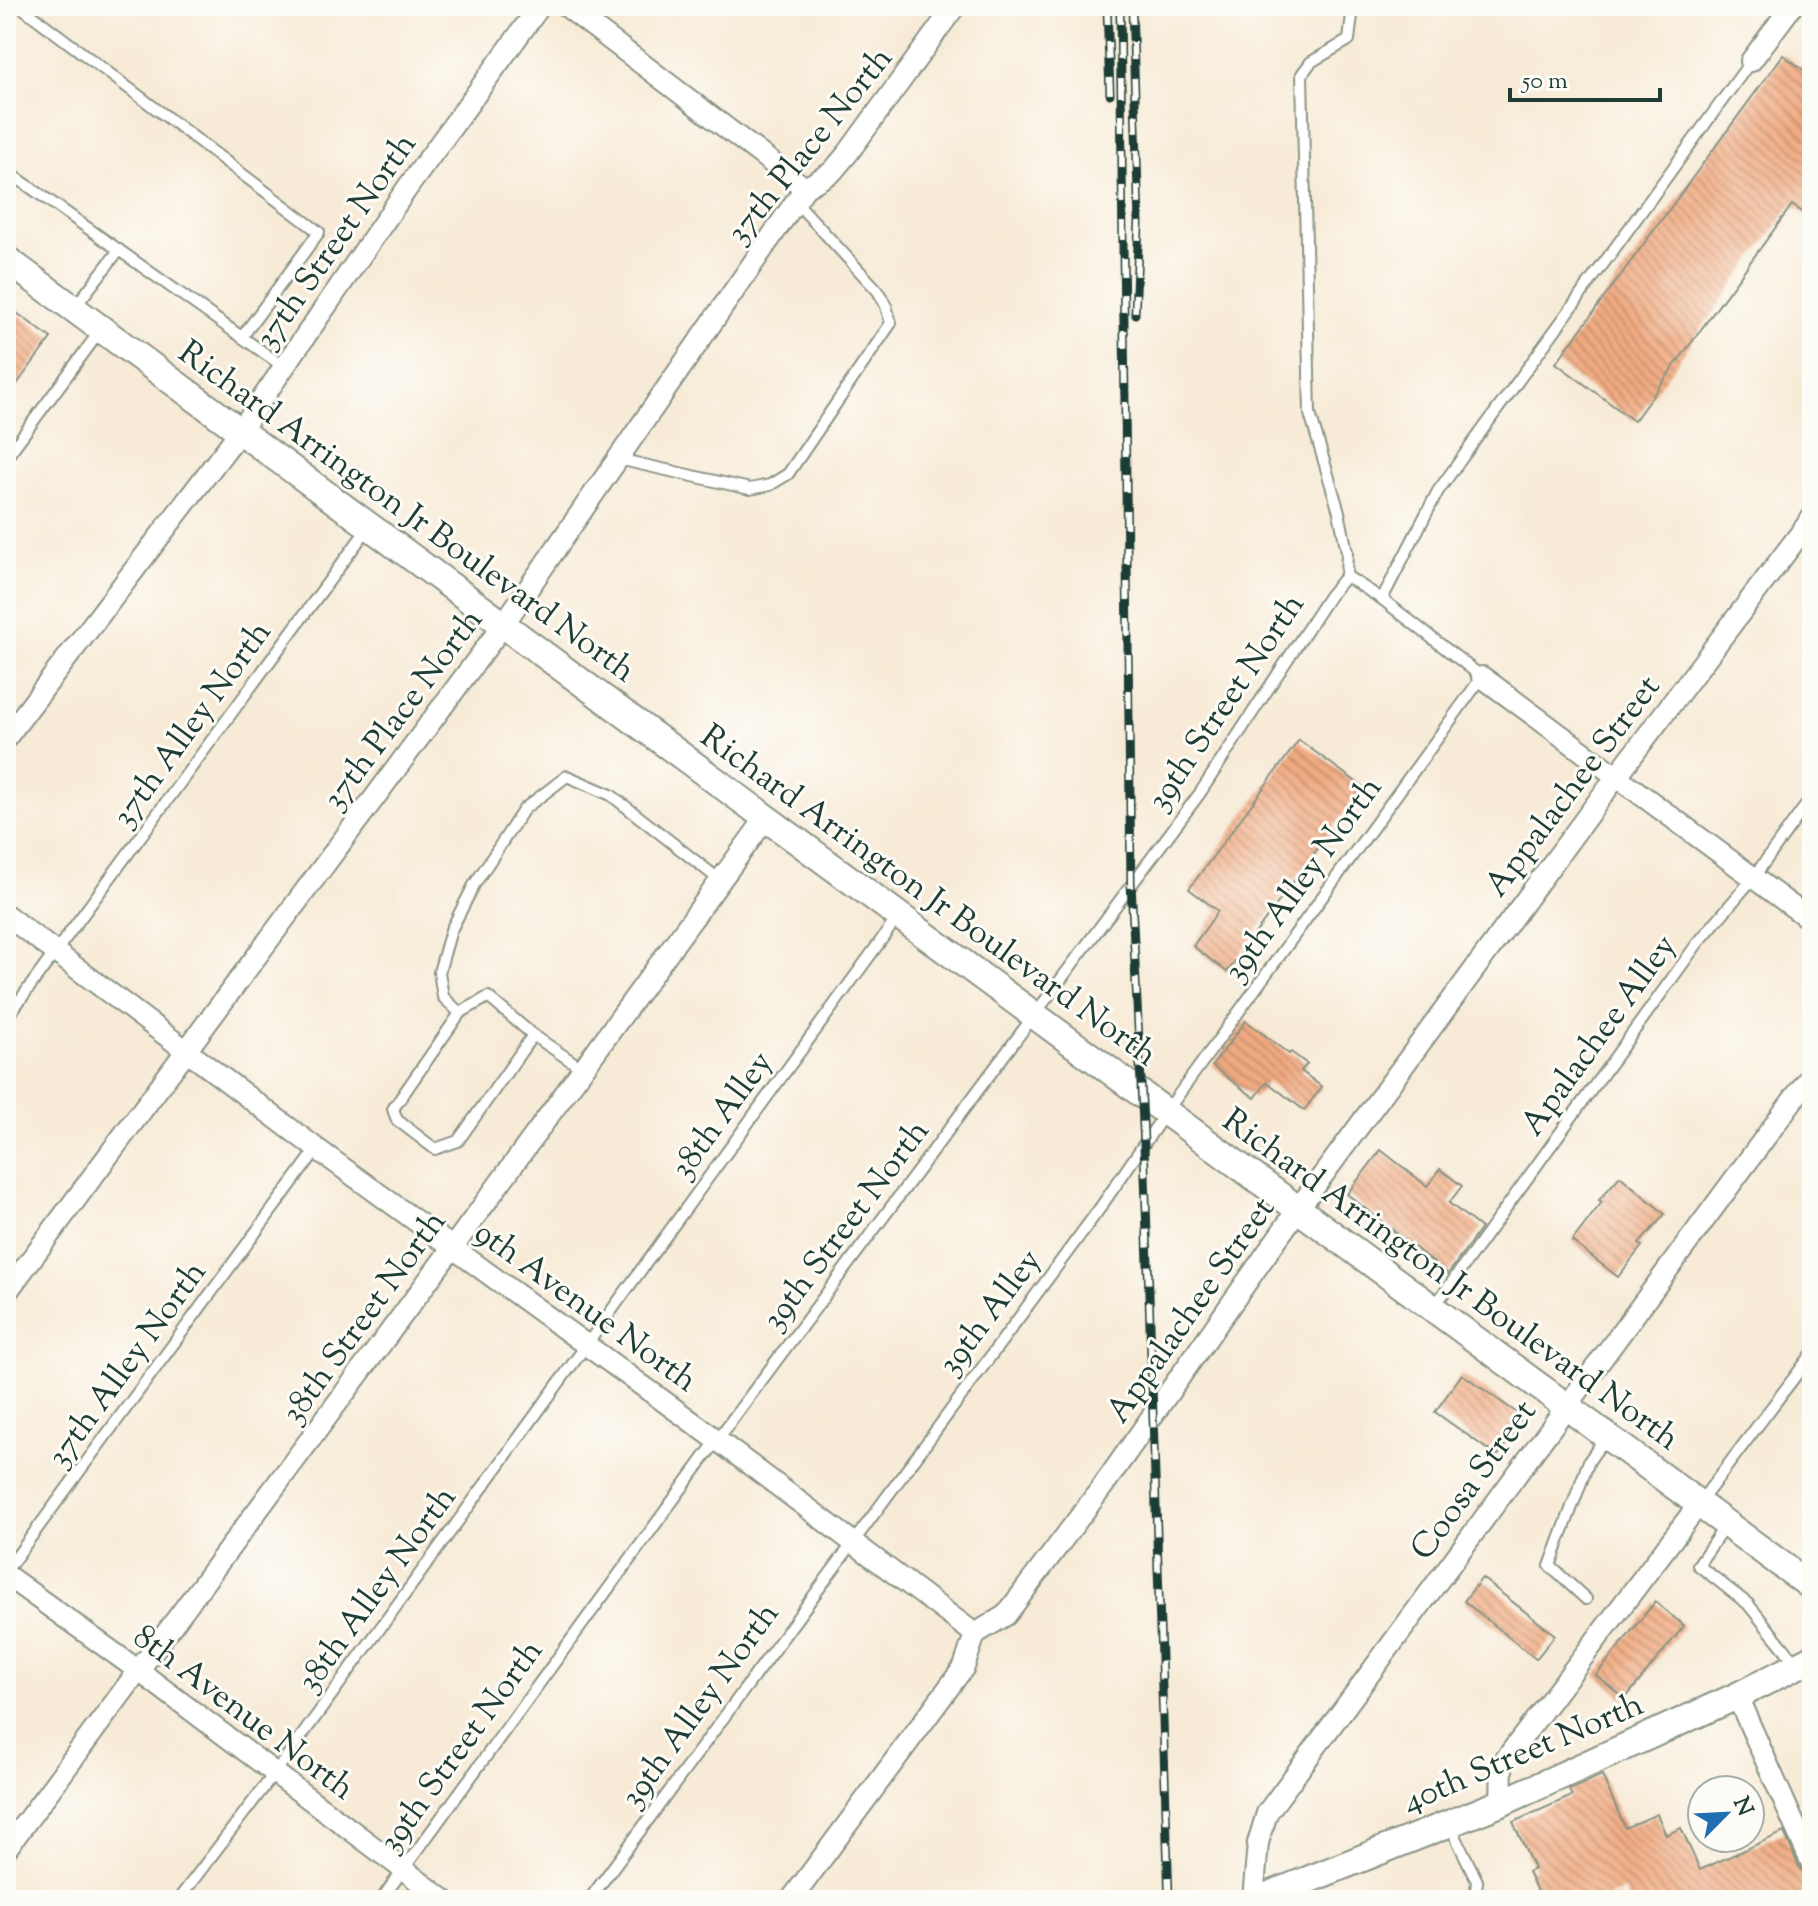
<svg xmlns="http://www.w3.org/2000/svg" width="1818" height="1906" font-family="'Sorts Mill Goudy',serif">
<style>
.building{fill:url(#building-back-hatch)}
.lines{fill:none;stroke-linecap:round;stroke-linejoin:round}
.service-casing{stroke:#8b9485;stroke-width:14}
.minor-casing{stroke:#8b9485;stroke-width:24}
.tertiary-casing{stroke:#8b9485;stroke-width:30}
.service{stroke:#fff;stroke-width:10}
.minor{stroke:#fff;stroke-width:20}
.tertiary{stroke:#fff;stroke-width:26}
.rail-casing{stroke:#1f3d34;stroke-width:9}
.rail{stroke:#fdfcf7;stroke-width:6;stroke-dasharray:18;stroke-linecap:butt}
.labels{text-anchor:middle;stroke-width:6;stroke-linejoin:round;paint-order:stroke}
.street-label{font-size:34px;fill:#1f3d34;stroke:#fdfcf7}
</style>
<defs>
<pattern id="building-back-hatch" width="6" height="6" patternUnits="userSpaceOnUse" patternTransform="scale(2)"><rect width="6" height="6" fill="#f1aa81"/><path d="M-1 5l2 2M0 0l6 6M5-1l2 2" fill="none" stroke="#c38c6a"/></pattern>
</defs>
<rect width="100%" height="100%" fill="#fdfcf7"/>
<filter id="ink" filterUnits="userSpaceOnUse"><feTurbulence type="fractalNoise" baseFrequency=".0125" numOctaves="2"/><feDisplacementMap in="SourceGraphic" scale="16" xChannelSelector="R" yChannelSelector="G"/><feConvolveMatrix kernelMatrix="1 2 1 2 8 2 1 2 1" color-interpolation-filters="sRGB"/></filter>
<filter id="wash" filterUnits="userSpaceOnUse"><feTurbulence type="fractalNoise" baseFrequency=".006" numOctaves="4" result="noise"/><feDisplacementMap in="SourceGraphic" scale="32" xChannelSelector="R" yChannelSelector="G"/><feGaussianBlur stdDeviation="1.8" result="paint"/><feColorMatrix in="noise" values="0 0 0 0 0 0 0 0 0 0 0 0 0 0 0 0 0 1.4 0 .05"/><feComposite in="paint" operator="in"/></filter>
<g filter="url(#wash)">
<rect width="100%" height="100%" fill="#f7ead6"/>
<g id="blocks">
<g class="building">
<polygon points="1783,55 1812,76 1812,219 1792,205 1634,421 1556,363"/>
<polygon points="6,305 51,338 6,399"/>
<polygon points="1299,740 1363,787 1227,972 1193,946 1218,911 1189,889"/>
<polygon points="1246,1021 1289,1054 1291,1052 1307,1064 1301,1071 1322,1087 1304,1110 1267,1082 1255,1098 1212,1066"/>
<polygon points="1381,1150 1427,1186 1440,1169 1462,1186 1449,1203 1481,1228 1448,1274 1347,1194"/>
<polygon points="1620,1176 1665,1214 1639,1244 1642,1246 1618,1277 1572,1241 1602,1202 1599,1200"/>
<polygon points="1462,1374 1524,1418 1497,1456 1435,1412"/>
<polygon points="1482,1578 1555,1635 1536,1659 1464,1601"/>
<polygon points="1655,1602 1684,1626 1625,1699 1596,1675"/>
<polygon points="1602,1775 1625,1828 1657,1814 1666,1835 1681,1828 1700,1870 1784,1832 1800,1869 1809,1876 1812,1883 1812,1900 1628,1900 1624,1890 1602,1900 1541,1900 1528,1872 1534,1869 1513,1822 1572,1796 1569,1790"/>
</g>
</g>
</g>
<g filter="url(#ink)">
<use href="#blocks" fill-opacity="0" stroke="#8b9485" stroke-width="2"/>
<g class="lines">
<g class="service-casing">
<g id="service">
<polyline points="20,6 319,232 242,337"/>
<polyline points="6,179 10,173 284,367"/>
<polyline points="75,307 119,250"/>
<polyline points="6,458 100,331"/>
<polyline points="618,459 750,489 770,485 788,474 891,323 886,306 878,291 796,202"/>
<polyline points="1346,576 1347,552 1339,512 1310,414 1302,74 1311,62 1349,40 1352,15 1349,6"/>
<polyline points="1382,599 1438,491 1751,61"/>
<polyline points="460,1013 488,997 533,1035 458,1141 435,1149 397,1120 393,1109 460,1013 443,997 439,972 451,930 474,885 524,809 567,776 611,795 721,881"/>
<polyline points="6,1019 368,528"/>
<polyline points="533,1035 583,1069"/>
<polyline points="1434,1307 1697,944 1753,878 1812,797"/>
<polyline points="1700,1502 1812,1354"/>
<polyline points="1725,1526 1698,1565 1748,1604 1796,1663"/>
<polyline points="6,1571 317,1149"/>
<polyline points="1586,1599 1550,1566 1589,1461 1605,1438"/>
<polyline points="1450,1825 1477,1881 1475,1900"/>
<polyline points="178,1900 274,1774 898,917"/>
<polyline points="381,1900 717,1440 1200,793 1329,596 1346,576"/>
<polyline points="589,1900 1100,1208 1166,1112 1482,677 1382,599 1346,576"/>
</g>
</g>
<g class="minor-casing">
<g id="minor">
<polyline points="566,6 805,188"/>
<polyline points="1751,61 1792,6"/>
<polyline points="1482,677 1812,921"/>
<polyline points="6,738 240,431 408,187 540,6"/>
<polyline points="6,915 317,1149 717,1440 975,1634"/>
<polyline points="6,1293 503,625 805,188 832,172 848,153 955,6"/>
<polyline points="6,1575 139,1671 444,1900"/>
<polyline points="1737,1696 1812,1864"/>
<polyline points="1501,1803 1502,1764 1699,1504"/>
<polyline points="6,1849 453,1247 766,818"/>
<polyline points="791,1900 964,1667 975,1634 1006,1615 1103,1486 1298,1209 1616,777 1812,518"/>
<polyline points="1253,1900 1258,1843 1267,1813 1812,1074"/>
</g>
</g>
<g class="tertiary-casing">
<g id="tertiary">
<polyline points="6,259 1812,1587"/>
<polyline points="1257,1900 1501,1803 1737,1696 1812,1658"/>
</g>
</g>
<use href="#service" class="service"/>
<use href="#minor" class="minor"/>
<use href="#tertiary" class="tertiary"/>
<g class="rail-casing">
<g id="rail">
<polyline points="1107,6 1110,94"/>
<polyline points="1120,6 1131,883 1144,1144 1169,1900"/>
<polyline points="1132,6 1139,223 1135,314"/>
</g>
</g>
<use href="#rail" class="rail"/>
</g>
</g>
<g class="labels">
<g class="street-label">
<text transform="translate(808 144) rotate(-51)" y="12">37th Place North</text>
<text transform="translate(334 240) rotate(-55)" y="12">37th Street North</text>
<text transform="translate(408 510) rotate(36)" y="12">Richard Arrington Jr Boulevard North</text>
<text transform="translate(1224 701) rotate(-56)" y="12">39th Street North</text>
<text transform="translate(401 708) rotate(-53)" y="12">37th Place North</text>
<text transform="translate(190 723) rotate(-54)" y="12">37th Alley North</text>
<text transform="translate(1571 785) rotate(-53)" y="12">Appalachee Street</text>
<text transform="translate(1301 878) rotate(-54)" y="12">39th Alley North</text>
<text transform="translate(930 894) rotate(36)" y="12">Richard Arrington Jr Boulevard North</text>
<text transform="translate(1597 1034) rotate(-54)" y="12">Apalachee Alley</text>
<text transform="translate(720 1114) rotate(-54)" y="12">38th Alley</text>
<text transform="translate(844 1224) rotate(-53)" y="12">39th Street North</text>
<text transform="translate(1452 1278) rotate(36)" y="12">Richard Arrington Jr Boulevard North</text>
<text transform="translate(587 1305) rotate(36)" y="12">9th Avenue North</text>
<text transform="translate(1189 1309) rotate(-55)" y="12">Appalachee Street</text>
<text transform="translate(988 1311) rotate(-53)" y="12">39th Alley</text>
<text transform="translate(362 1316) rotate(-54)" y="12">38th Street North</text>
<text transform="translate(125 1363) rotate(-54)" y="12">37th Alley North</text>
<text transform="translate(1472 1479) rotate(-54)" y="12">Coosa Street</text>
<text transform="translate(375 1588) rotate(-54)" y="12">38th Alley North</text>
<text transform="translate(698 1704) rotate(-54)" y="12">39th Alley North</text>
<text transform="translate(245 1711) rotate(37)" y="12">8th Avenue North</text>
<text transform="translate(459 1745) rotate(-54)" y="12">39th Street North</text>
<text transform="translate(1522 1751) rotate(-23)" y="12">40th Street North</text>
</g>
</g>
<rect width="1818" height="1906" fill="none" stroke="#fdfcf7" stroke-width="32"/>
<g transform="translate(1726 1814) rotate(66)"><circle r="38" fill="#fdfcf7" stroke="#a4b0a9" stroke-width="2"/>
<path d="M0-6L14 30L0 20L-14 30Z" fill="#1f6fb2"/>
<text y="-12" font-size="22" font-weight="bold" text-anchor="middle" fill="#1f3d34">N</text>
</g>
<path d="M1510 88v12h150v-12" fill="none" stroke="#1f3d34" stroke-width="4"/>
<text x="1522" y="88" font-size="24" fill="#1f3d34" stroke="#fdfcf7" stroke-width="6" paint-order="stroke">50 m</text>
</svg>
